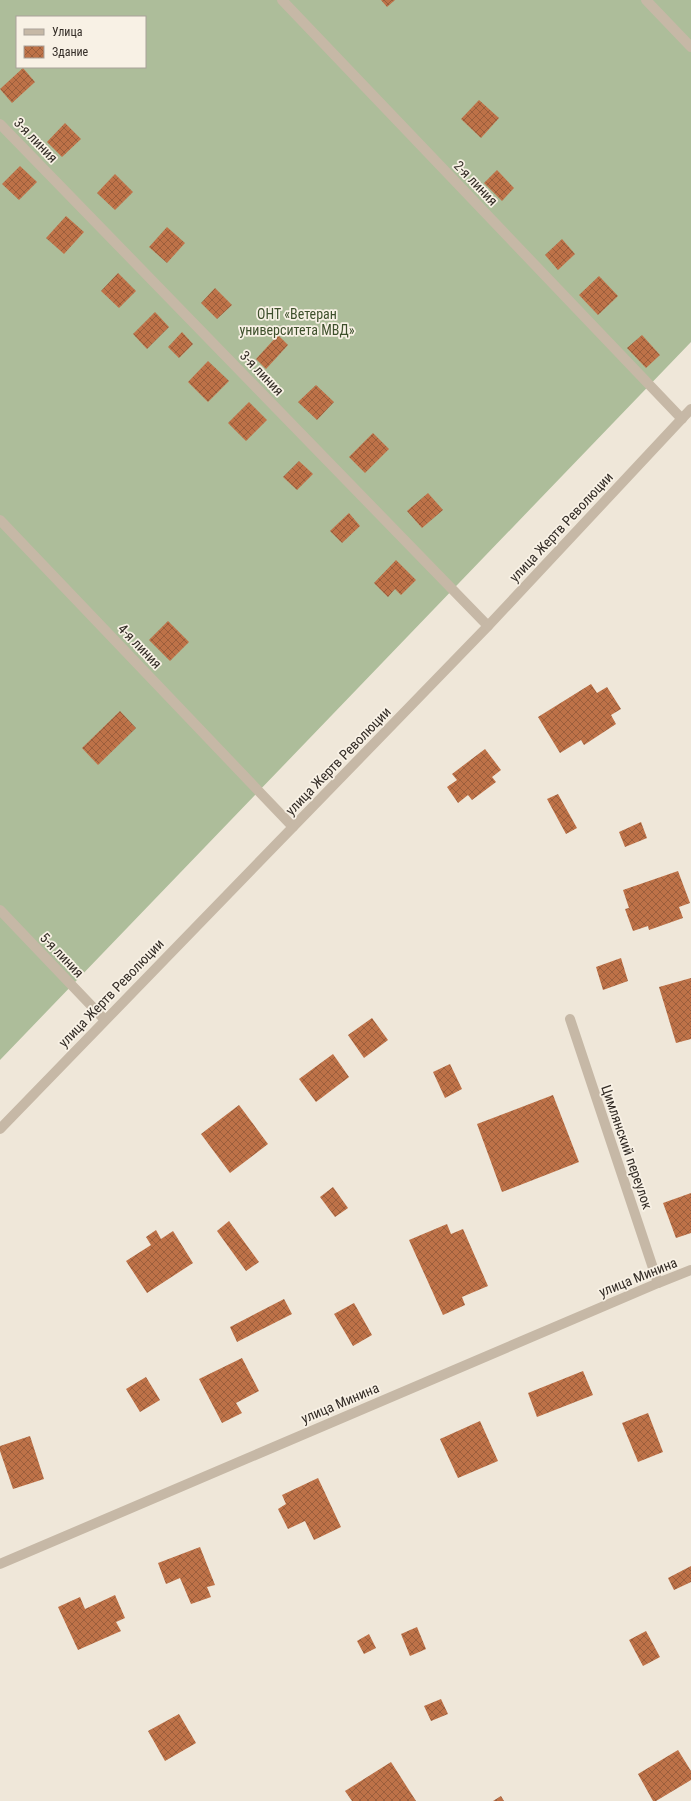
<svg xmlns="http://www.w3.org/2000/svg" width="691" height="1801" font-family="'Roboto Condensed',sans-serif">
<style>
.garden{fill:#adbd9a;fill-rule:evenodd}
.building{fill:url(#building-cross-hatch)}
.lines{fill:none;stroke-linecap:round;stroke-linejoin:round}
.minor{stroke:#c6b8a6;stroke-width:10}
.labels{text-anchor:middle;stroke-width:3.5;stroke-linejoin:round;paint-order:stroke}
.street-label{font-size:14px;fill:#332c26;stroke:#f8f1e5}
.park-label{font-size:14px;fill:#3e502c;stroke:#f8f1e5}
</style>
<defs>
<pattern id="building-cross-hatch" width="8" height="8" patternUnits="userSpaceOnUse"><rect width="8" height="8" fill="#be7248"/><path d="M0 0l8 8M0 8l8-8" fill="none" stroke="#9b5e3c"/></pattern>
</defs>
<rect width="100%" height="100%" fill="#efe7d9"/>
<path class="garden" d="M 0,0 L 691,0 L 691,342 L 0,1060 ZM 17,17 L 145,17 L 145,67 L 17,67 Z"/>
<g class="building">
<polygon points="381,0 395,0 387,7"/>
<polygon points="23,68 35,82 12,103 0,89"/>
<polygon points="479,100 499,118 481,138 461,119"/>
<polygon points="65,123 81,139 62,157 47,142"/>
<polygon points="20,166 37,182 19,200 2,184"/>
<polygon points="497,170 514,188 502,201 484,183"/>
<polygon points="115,174 133,192 115,210 97,193"/>
<polygon points="66,216 84,232 64,254 46,238"/>
<polygon points="167,227 185,243 167,263 149,247"/>
<polygon points="562,239 575,254 558,270 545,255"/>
<polygon points="118,273 136,291 119,308 101,291"/>
<polygon points="599,276 618,296 598,315 579,295"/>
<polygon points="215,288 232,305 217,319 201,303"/>
<polygon points="155,312 169,327 147,349 133,334"/>
<polygon points="182,332 193,344 179,358 168,347"/>
<polygon points="278,335 288,345 266,369 256,359"/>
<polygon points="642,335 660,355 646,368 627,348"/>
<polygon points="208,361 229,381 208,402 188,382"/>
<polygon points="316,385 334,402 317,420 298,402"/>
<polygon points="249,402 267,420 246,441 228,423"/>
<polygon points="373,433 389,449 365,473 349,457"/>
<polygon points="299,461 313,474 297,490 283,477"/>
<polygon points="428,493 443,510 422,528 407,511"/>
<polygon points="349,513 360,526 342,543 330,531"/>
<polygon points="396,560 416,580 401,595 395,589 388,597 374,583"/>
<polygon points="168,621 189,642 170,661 149,640"/>
<polygon points="591,684 597,693 607,687 621,709 611,715 616,724 584,745 581,740 560,753 538,717"/>
<polygon points="120,711 136,728 98,765 82,748"/>
<polygon points="485,749 501,770 492,777 496,782 472,800 468,795 458,803 447,787 457,780 452,774"/>
<polygon points="558,794 577,828 566,834 547,799"/>
<polygon points="641,822 647,838 625,847 619,832"/>
<polygon points="678,871 690,903 679,907 683,918 649,930 648,926 633,931 625,909 629,908 623,890"/>
<polygon points="621,958 628,981 603,990 596,967"/>
<polygon points="691,978 691,1039 676,1043 659,987"/>
<polygon points="372,1018 388,1040 364,1058 348,1035"/>
<polygon points="333,1054 349,1077 316,1102 299,1079"/>
<polygon points="450,1064 462,1089 445,1098 433,1072"/>
<polygon points="553,1095 579,1162 502,1192 477,1124"/>
<polygon points="239,1105 268,1144 230,1173 201,1134"/>
<polygon points="333,1187 348,1208 335,1217 320,1197"/>
<polygon points="691,1193 691,1233 676,1238 663,1203"/>
<polygon points="229,1221 259,1262 246,1271 217,1231"/>
<polygon points="447,1224 451,1234 463,1229 488,1286 462,1297 465,1305 443,1315 409,1240"/>
<polygon points="156,1230 161,1239 173,1231 193,1263 147,1293 126,1261 151,1245 146,1237"/>
<polygon points="284,1299 292,1314 237,1342 230,1327"/>
<polygon points="354,1303 372,1335 353,1346 334,1314"/>
<polygon points="242,1358 259,1391 236,1403 242,1413 222,1423 199,1379"/>
<polygon points="583,1371 593,1395 537,1417 528,1393"/>
<polygon points="146,1377 160,1400 140,1412 126,1389"/>
<polygon points="648,1413 663,1452 638,1462 622,1423"/>
<polygon points="480,1421 498,1461 458,1478 440,1439"/>
<polygon points="30,1436 44,1479 13,1489 0,1451 0,1446"/>
<polygon points="318,1478 341,1527 314,1540 305,1521 288,1529 278,1509 286,1504 282,1495"/>
<polygon points="200,1547 215,1585 207,1587 211,1597 191,1604 180,1578 166,1584 158,1563"/>
<polygon points="691,1566 691,1582 674,1590 668,1578"/>
<polygon points="115,1595 125,1618 116,1622 121,1631 78,1650 58,1607 80,1597 85,1609"/>
<polygon points="417,1627 426,1649 410,1656 401,1634"/>
<polygon points="646,1631 660,1657 643,1666 629,1640"/>
<polygon points="369,1634 376,1648 364,1654 357,1641"/>
<polygon points="441,1699 448,1714 431,1721 424,1706"/>
<polygon points="179,1714 196,1743 165,1761 148,1731"/>
<polygon points="678,1750 691,1771 691,1780 656,1801 653,1801 638,1774"/>
<polygon points="391,1762 416,1801 352,1801 345,1791"/>
<polygon points="501,1796 504,1801 493,1801"/>
</g>
<g class="lines">
<g class="minor">
<polyline points="282,0 682,419"/>
<polyline points="646,0 691,47"/>
<polyline points="0,124 488,626"/>
<polyline points="0,520 293,827"/>
<polyline points="0,910 104,1019"/>
<polyline points="570,1019 658,1283"/>
<polyline points="0,1129 488,626 691,409"/>
<polyline points="0,1564 658,1283 691,1270"/>
</g>
</g>
<g class="labels">
<g class="street-label">
<text transform="translate(36 140) rotate(46)" y="5">3-я линия</text>
<text transform="translate(476 183) rotate(46)" y="5">2-я линия</text>
<text transform="translate(262 373) rotate(46)" y="5">3-я линия</text>
<text transform="translate(561 527) rotate(-47)" y="5">улица Жертв Революции</text>
<text transform="translate(140 646) rotate(46)" y="5">4-я линия</text>
<text transform="translate(338 761) rotate(-46)" y="5">улица Жертв Революции</text>
<text transform="translate(62 955) rotate(46)" y="5">5-я линия</text>
<text transform="translate(111 993) rotate(-46)" y="5">улица Жертв Революции</text>
<text transform="translate(627 1147) rotate(71)" y="5">Цимлянский переулок</text>
<text transform="translate(638 1277) rotate(-22)" y="5">улица Минина</text>
<text transform="translate(340 1403) rotate(-23)" y="5">улица Минина</text>
</g>
<g class="park-label">
<text x="297" y="319">ОНТ «Ветеран<tspan x="297" dy="16">университета МВД»</tspan></text>
</g>
</g>
<rect x="16" y="16" width="130" height="52" fill="#f8f1e5" stroke="#a9a299"/>
<rect x="24" y="29" width="20" height="6" fill="#c6b8a6" stroke="#a9a299"/>
<text x="52" y="36" font-size="12" fill="#332c26">Улица</text>
<rect x="24" y="46" width="20" height="12" fill="url(#building-cross-hatch)" stroke="#a9a299"/>
<text x="52" y="56" font-size="12" fill="#332c26">Здание</text>
</svg>
